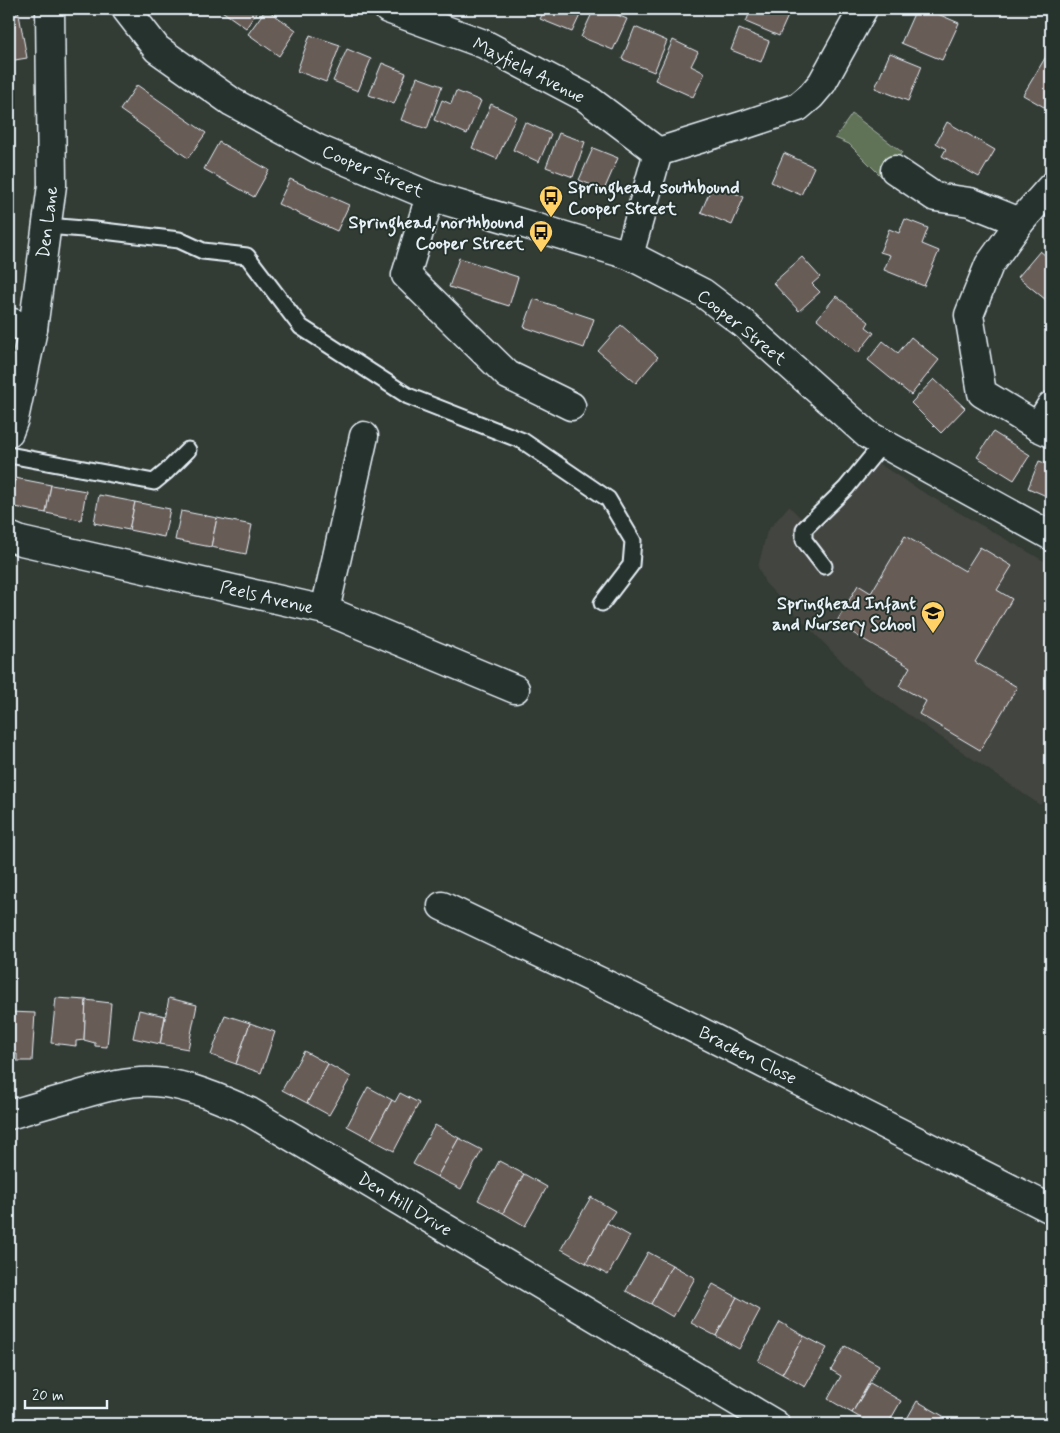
<svg xmlns="http://www.w3.org/2000/svg" width="1060" height="1433" font-family="Mynerve,sans-serif">
<style>
.built{fill:#43453f}
.green{fill:#607356;stroke:#a4b2a7}
.building{fill:#685c56;stroke:#e8f1f8}
.lines{fill:none;stroke-linecap:round;stroke-linejoin:round}
.service-casing{stroke:#e8f1f8;stroke-width:19}
.minor-casing{stroke:#e8f1f8;stroke-width:31}
.tertiary-casing{stroke:#e8f1f8;stroke-width:31}
.service{stroke:#26332d;stroke-width:15}
.minor{stroke:#26332d;stroke-width:28}
.tertiary{stroke:#26332d;stroke-width:28}
.labels{text-anchor:middle;stroke-width:4;stroke-linejoin:round;paint-order:stroke}
.street-label{font-size:18px;fill:#e8f1f8;stroke:#26332d}
.poi-label{font-size:18px;font-weight:bold;fill:#e8f1f8;stroke:#26332d;text-anchor:end}
</style>
<rect width="100%" height="100%" fill="#333b35"/>
<filter id="ink" filterUnits="userSpaceOnUse"><feTurbulence type="fractalNoise" baseFrequency=".02" numOctaves="2"/><feDisplacementMap in="SourceGraphic" scale="10" xChannelSelector="R" yChannelSelector="G"/><feConvolveMatrix kernelMatrix="1 2 1 2 8 2 1 2 1" color-interpolation-filters="sRGB"/></filter>
<g filter="url(#ink)">
<polygon class="built" points="870,458 923,492 1051,565 1051,790 1040,805 865,685 765,583 758,567 767,531 789,506 805,522"/>
<polygon class="green" points="852,114 902,152 884,179 849,144 835,138"/>
<g class="building">
<polygon points="9,9 18,9 27,58 9,61"/>
<polygon points="219,9 259,9 246,28"/>
<polygon points="266,9 296,30 279,56 248,34"/>
<polygon points="518,9 535,9 532,15"/>
<polygon points="545,9 583,9 572,32 540,19"/>
<polygon points="594,9 603,9 627,19 613,50 581,37"/>
<polygon points="751,9 773,9 788,16 779,36 746,22"/>
<polygon points="916,9 926,9 959,23 942,60 901,43"/>
<polygon points="635,27 667,41 654,72 622,59"/>
<polygon points="739,29 769,41 761,62 731,50"/>
<polygon points="310,35 340,45 326,82 297,71"/>
<polygon points="673,40 698,52 691,66 705,73 693,97 655,80"/>
<polygon points="1051,48 1051,111 1023,95"/>
<polygon points="347,49 371,59 358,91 333,81"/>
<polygon points="890,53 922,66 908,101 875,88"/>
<polygon points="382,63 406,73 394,104 369,95"/>
<polygon points="417,77 442,86 427,129 401,120"/>
<polygon points="137,85 206,133 188,158 120,110"/>
<polygon points="456,91 481,101 467,134 434,120 442,100 451,104"/>
<polygon points="491,104 516,116 497,159 472,148"/>
<polygon points="525,122 551,134 539,162 513,150"/>
<polygon points="947,122 995,150 979,177 942,156 946,149 936,143"/>
<polygon points="559,133 585,142 573,177 546,167"/>
<polygon points="219,142 269,170 254,197 204,169"/>
<polygon points="593,148 618,158 604,190 579,180"/>
<polygon points="784,153 814,167 801,195 771,182"/>
<polygon points="290,179 349,205 337,231 278,204"/>
<polygon points="713,184 744,197 732,225 701,212"/>
<polygon points="905,219 928,228 922,244 939,251 924,286 884,270 890,255 880,252 889,229 899,233"/>
<polygon points="1040,251 1051,260 1051,294 1046,300 1018,277"/>
<polygon points="802,257 820,277 812,284 820,292 799,311 773,283"/>
<polygon points="459,258 518,277 509,306 449,287"/>
<polygon points="836,296 869,322 866,327 874,333 858,353 817,319"/>
<polygon points="534,299 594,319 584,348 524,327"/>
<polygon points="621,325 658,357 636,383 598,351"/>
<polygon points="911,337 939,360 911,395 868,360 883,341 898,353"/>
<polygon points="934,379 965,408 941,433 911,403"/>
<polygon points="993,432 1030,455 1014,480 977,457"/>
<polygon points="1039,461 1051,465 1051,498 1028,488"/>
<polygon points="15,478 51,485 46,513 10,506"/>
<polygon points="51,485 86,491 81,520 46,513"/>
<polygon points="99,495 135,502 129,530 94,523"/>
<polygon points="135,502 170,509 164,537 129,530"/>
<polygon points="181,511 217,518 211,547 175,540"/>
<polygon points="217,518 252,525 246,554 211,547"/>
<polygon points="905,536 965,571 980,547 1012,566 997,590 1012,599 975,662 1017,687 980,750 919,714 926,701 899,686 910,667 836,623 858,585 871,593"/>
<polygon points="56,998 86,1000 84,1040 76,1041 76,1046 51,1043"/>
<polygon points="169,998 197,1005 188,1049 160,1044"/>
<polygon points="86,1000 111,1003 107,1047 95,1046 95,1043 84,1040"/>
<polygon points="139,1010 165,1016 160,1044 133,1038"/>
<polygon points="9,1012 35,1013 32,1061 17,1061 17,1054 9,1054"/>
<polygon points="225,1015 250,1023 236,1064 211,1055"/>
<polygon points="250,1023 275,1032 261,1073 236,1064"/>
<polygon points="304,1051 328,1064 307,1103 282,1090"/>
<polygon points="328,1064 351,1077 329,1115 307,1103"/>
<polygon points="368,1087 392,1100 371,1139 347,1126"/>
<polygon points="400,1093 419,1103 394,1151 371,1139 392,1100 395,1102"/>
<polygon points="435,1125 459,1138 437,1177 413,1164"/>
<polygon points="459,1138 482,1150 461,1189 437,1177"/>
<polygon points="499,1161 524,1174 503,1213 478,1200"/>
<polygon points="524,1174 547,1187 525,1226 503,1213"/>
<polygon points="591,1197 615,1211 607,1223 586,1263 561,1249"/>
<polygon points="607,1223 630,1236 608,1275 586,1263"/>
<polygon points="648,1252 672,1265 651,1304 626,1291"/>
<polygon points="672,1265 695,1278 673,1317 651,1304"/>
<polygon points="713,1284 737,1297 716,1336 691,1323"/>
<polygon points="737,1297 760,1310 739,1349 716,1336"/>
<polygon points="780,1322 804,1336 782,1374 758,1361"/>
<polygon points="804,1336 827,1348 805,1387 782,1374"/>
<polygon points="845,1346 879,1365 852,1413 828,1399 841,1376 831,1370"/>
<polygon points="870,1383 901,1401 888,1424 871,1424 852,1413"/>
<polygon points="917,1401 943,1416 939,1424 904,1424"/>
</g>
<g class="lines">
<g class="service-casing">
<g id="service">
<polyline points="47,226 95,230 179,240 203,251 247,256 301,327 408,396 523,441 608,499 633,541 631,565 602,603"/>
<polyline points="9,455 154,482 166,472 188,450"/>
<polyline points="824,566 804,540 804,529 846,488 883,443"/>
</g>
</g>
<g class="minor-casing">
<g id="minor">
<polyline points="388,9 484,44 585,97 658,152"/>
<polyline points="895,170 935,197 970,202 1020,222"/>
<polyline points="1051,187 1020,222 989,265 969,315 982,393 1038,427 1051,433"/>
<polyline points="430,196 406,275 508,375 571,406"/>
<polyline points="629,255 658,152 744,125 798,107 811,96 822,83 863,9"/>
<polyline points="9,322 33,329"/>
<polyline points="1038,427 1051,406"/>
<polyline points="9,432 14,419 33,329 52,185 50,9"/>
<polyline points="9,536 21,541 325,610 515,689"/>
<polyline points="325,610 364,436"/>
<polyline points="442,906 630,996 1051,1209"/>
<path d="M 9,1115 C 32,1108 56,1101 79,1095 C 103,1088 130,1080 155,1082 C 187,1084 221,1099 250,1112 L 775,1424"/>
</g>
</g>
<g class="tertiary-casing">
<polyline id="tertiary" points="126,9 157,49 232,102 318,149 430,196 629,255 703,293 744,324 868,435 1051,536"/>
</g>
<use href="#service" class="service"/>
<use href="#minor" class="minor"/>
<use href="#tertiary" class="tertiary"/>
</g>
</g>
<defs>
<g id="bus-pin" transform="scale(1.25)"><path d="M0 17L-7.5 6A9.5 9.5 0 1 1 7.5 6Z" fill="#ffd166" stroke="#26332d"/><path d="M-5-6H5V4H4V6H2V4H-2V6H-4V4H-5ZM-3.5-4V0h7V-4ZM-3.5 1.2v1.5H-2V1.2ZM2 1.2v1.5H3.5V1.2Z" fill="#111"/></g>
<g id="school-pin" transform="scale(1.25)"><path d="M0 17L-7.5 6A9.5 9.5 0 1 1 7.5 6Z" fill="#ffd166" stroke="#26332d"/><path d="M0-5L7-2L0 1L-7-2ZM-4 1L0 2.5L4 1V4Q0 6-4 4Z" fill="#111"/></g>
</defs>
<g fill-rule="evenodd">
<use href="#bus-pin" x="551" y="197"/>
<use href="#bus-pin" x="541" y="232"/>
<use href="#school-pin" x="933" y="613"/>
</g>
<g class="labels">
<g class="street-label">
<text transform="translate(529 70) rotate(27)" y="6">Mayfield Avenue</text>
<text transform="translate(373 171) rotate(23)" y="6">Cooper Street</text>
<text transform="translate(47 222) rotate(-83)" y="6">Den Lane</text>
<text transform="translate(742 327) rotate(39)" y="6">Cooper Street</text>
<text transform="translate(267 597) rotate(13)" y="6">Peels Avenue</text>
<text transform="translate(748 1055) rotate(27)" y="6">Bracken Close</text>
<text transform="translate(405 1204) rotate(31)" y="6">Den Hill Drive</text>
</g>
<g class="poi-label">
<text x="568" y="193" text-anchor="start">Springhead, southbound<tspan x="568" dy="21">Cooper Street</tspan></text>
<text x="524" y="228">Springhead, northbound<tspan x="524" dy="21">Cooper Street</tspan></text>
<text x="916" y="609">Springhead Infant<tspan x="916" dy="21">and Nursery School</tspan></text>
</g>
</g>
<rect width="1060" height="1433" fill="none" stroke="#26332d" stroke-width="30"/>
<rect x="15" y="15" width="1030" height="1403" fill="none" stroke="#e8f1f8" stroke-width="2" filter="url(#ink)"/>
<path d="M25 1400v8h82v-8" fill="none" stroke="#e8f1f8" stroke-width="2.5"/>
<text x="32" y="1400" font-size="15" fill="#e8f1f8" stroke="#26332d" stroke-width="4" paint-order="stroke">20 m</text>
</svg>
